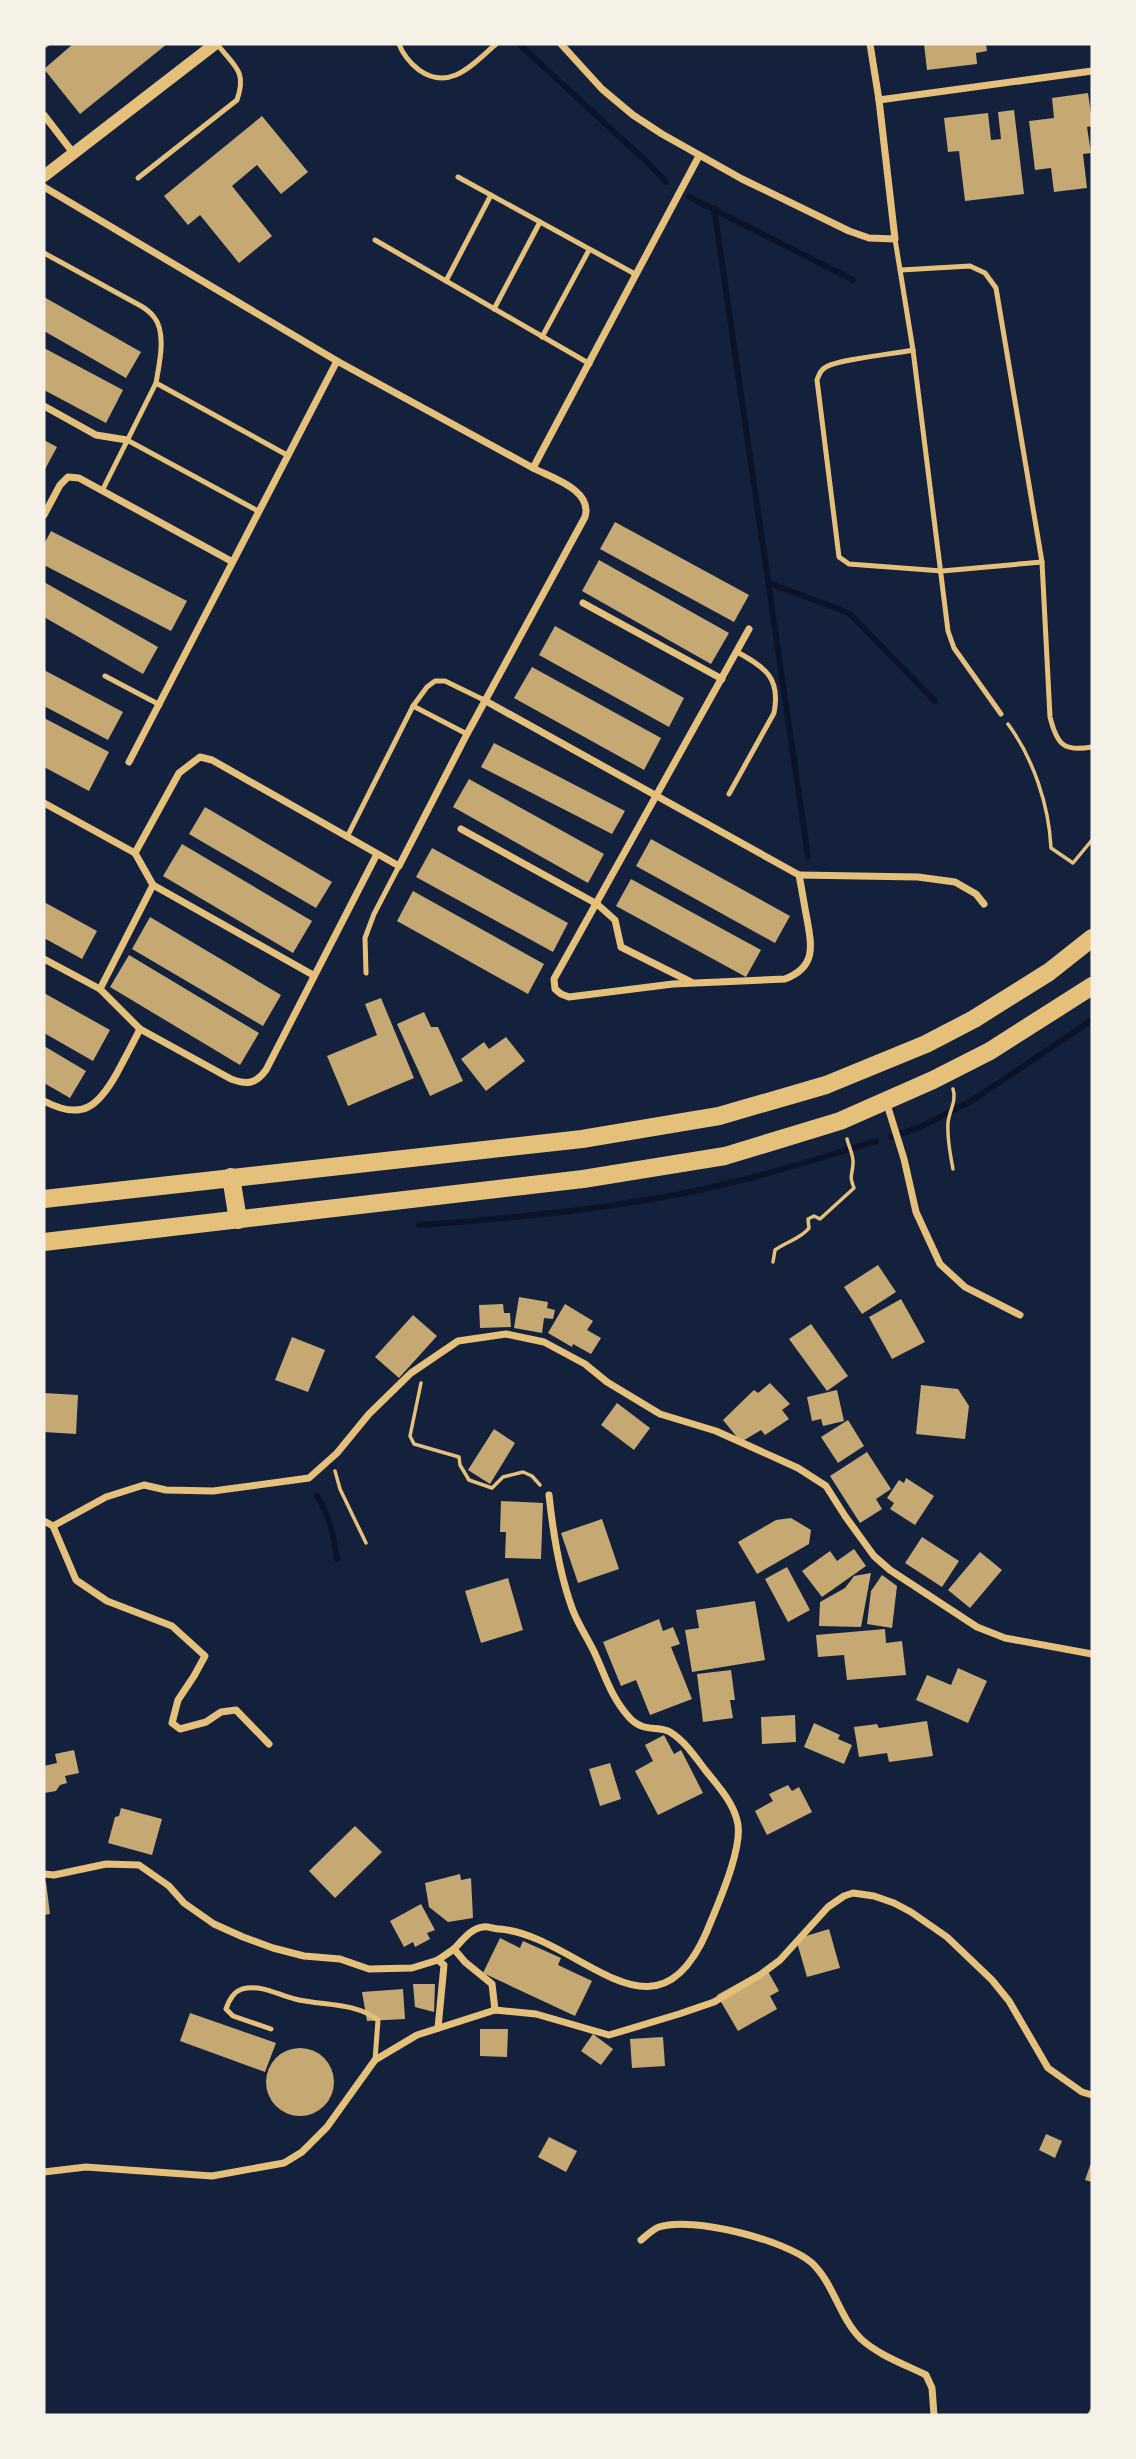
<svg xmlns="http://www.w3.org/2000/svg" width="1136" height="2459" font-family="Figtree,sans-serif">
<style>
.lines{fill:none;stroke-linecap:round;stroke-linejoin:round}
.stream{stroke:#0b132b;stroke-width:6}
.building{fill:#c6a872}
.path{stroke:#e5c07b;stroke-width:3.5}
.service{stroke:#e5c07b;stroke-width:5}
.minor{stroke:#e5c07b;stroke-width:7}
.tertiary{stroke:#e5c07b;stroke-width:12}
.primary{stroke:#e5c07b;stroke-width:18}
</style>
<rect width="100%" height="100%" fill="#14213d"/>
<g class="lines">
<g class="stream">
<polyline points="519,44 647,162 666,182"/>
<polyline points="689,197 853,280"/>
<polyline points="714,208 808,857"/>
<polyline points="769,583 849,613 935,701"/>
<polyline points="891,1137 920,1127 973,1100 1092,1020"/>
<path d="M 419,1225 C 488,1220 558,1214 627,1203 C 712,1191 794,1167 876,1141"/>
<path d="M 317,1496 C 330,1516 334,1537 337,1559"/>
</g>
</g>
<g class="building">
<polygon points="73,44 167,44 80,114 44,69"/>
<polygon points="924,44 986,44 987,51 976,53 977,64 927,70"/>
<polygon points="1088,93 1092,121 1092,126 1087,127 1091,153 1083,154 1087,188 1054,192 1051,168 1035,170 1029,121 1054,118 1052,98"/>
<polygon points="1014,110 1024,194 965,201 959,151 948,152 944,118 988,113 991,140 1001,139 998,112"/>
<polygon points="262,116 308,172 281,194 257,165 232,186 272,236 239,263 200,215 188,225 164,196"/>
<polygon points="44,297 141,352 126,378 44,331"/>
<polygon points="44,348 123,390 106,423 44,390"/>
<polygon points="44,440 57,447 44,471"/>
<polygon points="615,522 749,595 734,622 600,549"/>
<polygon points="51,531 187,601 171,631 44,565 44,544"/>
<polygon points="599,560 729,633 711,664 582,591"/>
<polygon points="44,582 158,647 143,674 44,617"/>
<polygon points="555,626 684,698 669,727 539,655"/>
<polygon points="532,667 661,738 644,770 514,698"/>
<polygon points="44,670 123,712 108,740 44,706"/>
<polygon points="44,718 109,752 89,791 44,767"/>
<polygon points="494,743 625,811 612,834 481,767"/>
<polygon points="469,779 604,854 588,883 453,807"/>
<polygon points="205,807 332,882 316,908 189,834"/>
<polygon points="651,839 790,916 775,943 636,866"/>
<polygon points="182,844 312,921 293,953 163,876"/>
<polygon points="432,848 568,923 553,952 416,877"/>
<polygon points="631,879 761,950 746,977 616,906"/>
<polygon points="413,891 544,964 528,994 397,921"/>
<polygon points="44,902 97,931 82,959 44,938"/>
<polygon points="150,917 281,995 263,1026 132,949"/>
<polygon points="129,955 259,1033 240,1065 110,987"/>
<polygon points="44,993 110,1030 93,1061 44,1033"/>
<polygon points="381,998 414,1078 348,1106 327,1056 377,1035 365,1004"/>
<polygon points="424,1012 431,1027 438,1027 463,1081 430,1096 397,1024"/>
<polygon points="506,1037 525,1061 486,1091 461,1059 484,1042 489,1049"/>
<polygon points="44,1046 86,1071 70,1098 44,1083"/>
<polygon points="878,1265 896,1292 862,1314 844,1287"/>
<polygon points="519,1297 548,1302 547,1308 555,1310 553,1319 544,1318 542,1333 514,1328"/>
<polygon points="901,1299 925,1342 892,1359 869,1317"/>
<polygon points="503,1304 504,1313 510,1313 511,1327 480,1328 479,1305"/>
<polygon points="565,1304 593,1321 587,1330 601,1338 591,1354 573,1344 572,1347 548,1333"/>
<polygon points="413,1315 437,1336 399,1378 375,1357"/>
<polygon points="811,1324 848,1376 827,1391 789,1339"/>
<polygon points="292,1337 325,1350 308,1392 275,1380"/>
<polygon points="770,1383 790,1404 782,1410 789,1419 765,1435 761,1430 741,1442 723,1420 754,1390 758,1393"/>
<polygon points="921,1385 958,1389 969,1406 965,1439 916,1434"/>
<polygon points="837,1390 844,1421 823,1426 821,1419 812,1421 807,1397"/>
<polygon points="44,1393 78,1395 76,1434 44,1432"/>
<polygon points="617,1403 650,1428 634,1450 601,1425"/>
<polygon points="848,1420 864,1446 838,1463 821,1437"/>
<polygon points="494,1429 515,1443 490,1484 468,1470"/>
<polygon points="867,1452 891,1489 876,1499 882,1509 860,1523 830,1476"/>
<polygon points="906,1478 934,1496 915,1525 890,1509 894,1503 887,1498 899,1480 904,1483"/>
<polygon points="501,1501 543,1503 541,1559 505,1558 506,1532 500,1532"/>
<polygon points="791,1518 811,1530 809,1544 757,1574 738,1542 776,1520"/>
<polygon points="602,1519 619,1569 578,1583 561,1533"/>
<polygon points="922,1537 959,1561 942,1587 905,1563"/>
<polygon points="854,1549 866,1566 822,1597 802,1571 830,1551 837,1561"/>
<polygon points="980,1552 1002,1570 970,1608 948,1590"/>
<polygon points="787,1567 810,1610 788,1622 765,1579"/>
<polygon points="871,1573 861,1627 819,1626 820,1602 845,1588 854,1576"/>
<polygon points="882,1575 897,1586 892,1628 867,1624 871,1591"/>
<polygon points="508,1578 523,1630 481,1643 465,1591"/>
<polygon points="755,1601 765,1660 692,1672 685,1630 699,1628 696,1610"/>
<polygon points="659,1619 663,1631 673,1627 680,1644 671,1647 692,1699 650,1715 636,1680 621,1686 603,1642"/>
<polygon points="885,1629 886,1643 902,1641 906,1675 847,1680 844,1655 818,1657 816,1635"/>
<polygon points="958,1668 987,1681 968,1723 916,1700 927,1675 951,1685"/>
<polygon points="731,1670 735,1700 730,1700 733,1718 703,1722 697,1674"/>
<polygon points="795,1715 796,1742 762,1744 761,1717"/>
<polygon points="927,1721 933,1756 889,1762 887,1753 859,1757 854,1727 877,1724 879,1728"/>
<polygon points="814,1723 840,1735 838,1739 852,1745 844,1764 804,1747"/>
<polygon points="664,1735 674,1754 681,1750 703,1793 658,1815 635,1771 653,1761 645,1745"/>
<polygon points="74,1750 79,1773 65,1776 67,1783 60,1785 56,1791 44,1793 44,1766 57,1763 55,1754"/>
<polygon points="610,1763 621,1799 600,1806 589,1769"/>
<polygon points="788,1785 792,1791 799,1787 812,1812 767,1835 755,1811 773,1801 769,1794"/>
<polygon points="121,1808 162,1819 152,1855 108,1843 115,1817 119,1816"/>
<polygon points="355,1826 382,1852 335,1898 309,1871"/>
<polygon points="460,1874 461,1880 471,1878 473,1918 448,1922 429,1907 425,1883"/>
<polygon points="46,1882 50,1914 44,1915 44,1883"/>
<polygon points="421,1904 435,1930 427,1933 430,1939 415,1947 413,1942 404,1947 390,1921"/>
<polygon points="829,1929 840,1968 807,1977 796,1939"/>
<polygon points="500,1938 520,1948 523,1941 561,1958 558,1965 592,1981 575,2016 483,1973"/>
<polygon points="766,1968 779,1991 770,1996 777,2009 738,2031 717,1995"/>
<polygon points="413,1984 435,1984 434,2012 415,2007"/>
<polygon points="403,1989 405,2019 367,2021 362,1992"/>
<polygon points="190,2013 276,2043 265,2072 180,2041"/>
<polygon points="480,2029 508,2029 507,2057 480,2056"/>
<polygon points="593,2034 613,2049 601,2065 581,2051"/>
<polygon points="663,2037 665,2066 632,2068 630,2039"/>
<circle cx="300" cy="2082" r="34"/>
<polygon points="1046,2134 1062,2141 1055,2158 1039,2150"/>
<polygon points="549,2137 577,2151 566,2172 538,2157"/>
<polygon points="1092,2160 1092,2182 1085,2180"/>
</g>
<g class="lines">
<g class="path">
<path d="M 1008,724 C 1033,758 1049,805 1051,848 L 1073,863 L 1092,840"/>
<path d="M 953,1089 C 957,1101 949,1111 948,1123 C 947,1139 950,1153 953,1169"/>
<path d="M 773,1262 L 775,1250 C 786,1242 802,1238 809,1228 L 808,1219 L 814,1216 L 820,1219 L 854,1188 C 849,1175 852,1177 853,1164 C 854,1156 849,1147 847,1139"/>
<polyline points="421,1383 410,1436 414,1444 459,1457 460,1465 469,1480 492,1488 503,1477 523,1472 532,1476 540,1485"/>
<polyline points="335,1471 340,1489 366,1543"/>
<polyline points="1089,2415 1092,2410"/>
</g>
<g class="service">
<path d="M 399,44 C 403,55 410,63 419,70 C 450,92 473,64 496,44"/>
<polyline points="44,46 47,44"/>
<polyline points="458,177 635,274"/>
<path d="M 138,178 L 237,100 C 247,71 235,67 217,44"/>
<polyline points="895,239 913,350 948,631 954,648 1001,714"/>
<polyline points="375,240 590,364"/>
<path d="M 44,253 L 141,306 C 146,309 151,313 154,317 C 167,333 159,365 156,383 L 287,455"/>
<path d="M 901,270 L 970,266 L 985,273 L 996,288 L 1042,562 L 1050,717 C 1057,745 1064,752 1092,747"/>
<polyline points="446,281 491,195"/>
<polyline points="494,309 540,222"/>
<polyline points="542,337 589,250"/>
<path d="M 913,350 C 894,354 840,359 826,367 C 820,370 819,375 817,380 L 839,557 L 849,564 L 942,571 L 1042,562"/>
<polyline points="127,440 258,511"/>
<polyline points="103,489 156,383"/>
<polyline points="105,676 160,705"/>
<polyline points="413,706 427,687 435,681 445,681 484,700"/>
<path d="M 729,794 L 774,713 C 781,678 765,667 737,652"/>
<polyline points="347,837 413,706 467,734"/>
<polyline points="366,973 365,938 374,914 399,866"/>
<path d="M 271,2029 L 233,2016 L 226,2009 C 229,2000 233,1992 242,1989 C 261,1984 278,1995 295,1999 C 323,2006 355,2002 378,2020 L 375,2060"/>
</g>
<g class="minor">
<polyline points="561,44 602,89 633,115 662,134 742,179 849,231 869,238 895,239 879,100 870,44"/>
<polyline points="879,100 1092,71"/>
<polyline points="44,115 74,154"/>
<polyline points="44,187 337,361 533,468"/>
<polyline points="44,406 96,435 127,440"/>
<polyline points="44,515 60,485 68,477 79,478 231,561"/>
<polyline points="583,603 722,679"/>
<path d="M 484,700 L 799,875 C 802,890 804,904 807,919 C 812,947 816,967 785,979 L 673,984 L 569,997 L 561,994 L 555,989 L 554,979 L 749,629"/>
<polyline points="129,762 337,361"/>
<path d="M 44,803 L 135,853 L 153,885 L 100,989 L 140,1029 L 231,1079 C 247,1085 256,1084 266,1070 L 377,854"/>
<polyline points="461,829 597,904 615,920 621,947 691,982"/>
<path d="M 135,853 L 179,773 L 200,757 L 212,760 L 399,866 L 467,734 L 585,517 C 593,490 552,478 533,468 L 699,156"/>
<polyline points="799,875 918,877 955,882 976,894 984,904"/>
<polyline points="153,885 313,975"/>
<polyline points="44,959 100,989"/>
<path d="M 44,1101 C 82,1121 98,1107 117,1073 C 125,1058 133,1043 140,1029"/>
<polyline points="886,1101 904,1159 916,1212 940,1264 965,1287 1020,1315"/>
<polyline points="44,1521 53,1526 106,1497 144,1485 166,1490 213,1491 309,1478 337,1453 369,1414 411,1373 458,1341 506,1334 544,1342 585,1364 607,1382 660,1414 716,1431 798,1468 826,1486 845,1516 874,1556 890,1570 977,1627 1005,1638 1092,1654"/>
<polyline points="53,1526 76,1580 107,1601 172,1626 205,1656 194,1676 178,1700 172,1723 180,1729 206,1722 221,1712 236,1710 269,1744"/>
<polyline points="44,1874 54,1875 106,1864 139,1865 169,1886 184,1903 214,1924 243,1937 273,1948 304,1956 340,1959 369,1969 412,1968 438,1960 454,1949 465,1962 492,1984 495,2010"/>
<path d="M 454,1949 C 462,1941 471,1928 483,1927 C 488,1926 494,1929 499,1929 C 579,1935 654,2054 707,1931 C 717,1906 745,1845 737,1820 C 732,1801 718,1786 706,1771 C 696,1758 685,1741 670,1732 C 658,1725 643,1734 628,1716 C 612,1698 606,1678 596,1656 C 589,1640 578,1625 572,1608 C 559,1572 553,1533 549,1495"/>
<polyline points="438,1960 444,1965 438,2028"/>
<polyline points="44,2172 86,2167 212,2176 284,2163 302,2152 327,2127 375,2060 417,2035 495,2010 536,2014 609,2035 679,2014 714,2002 760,1975 780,1960 828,1907 844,1896 853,1893 874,1896 894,1903 911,1912 947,1937 992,1980 1009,2001 1048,2068 1082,2092 1092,2095"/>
<path d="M 641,2240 C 646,2236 653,2229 659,2227 C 692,2216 786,2240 812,2263 C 834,2284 839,2317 861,2339 C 880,2356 904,2364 926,2375 L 932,2388 L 934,2415"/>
</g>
<polyline class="tertiary" points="44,176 215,44"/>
<g class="primary">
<polyline points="231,1177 238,1220"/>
<polyline points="44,1199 582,1139 719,1116 826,1085 926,1044 974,1019 1049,972 1092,938"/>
<polyline points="44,1242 583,1179 725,1156 840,1121 933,1080 990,1051 1092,986"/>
</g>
</g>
<rect width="1136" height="2459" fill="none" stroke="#f6f1e7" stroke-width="91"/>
</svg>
